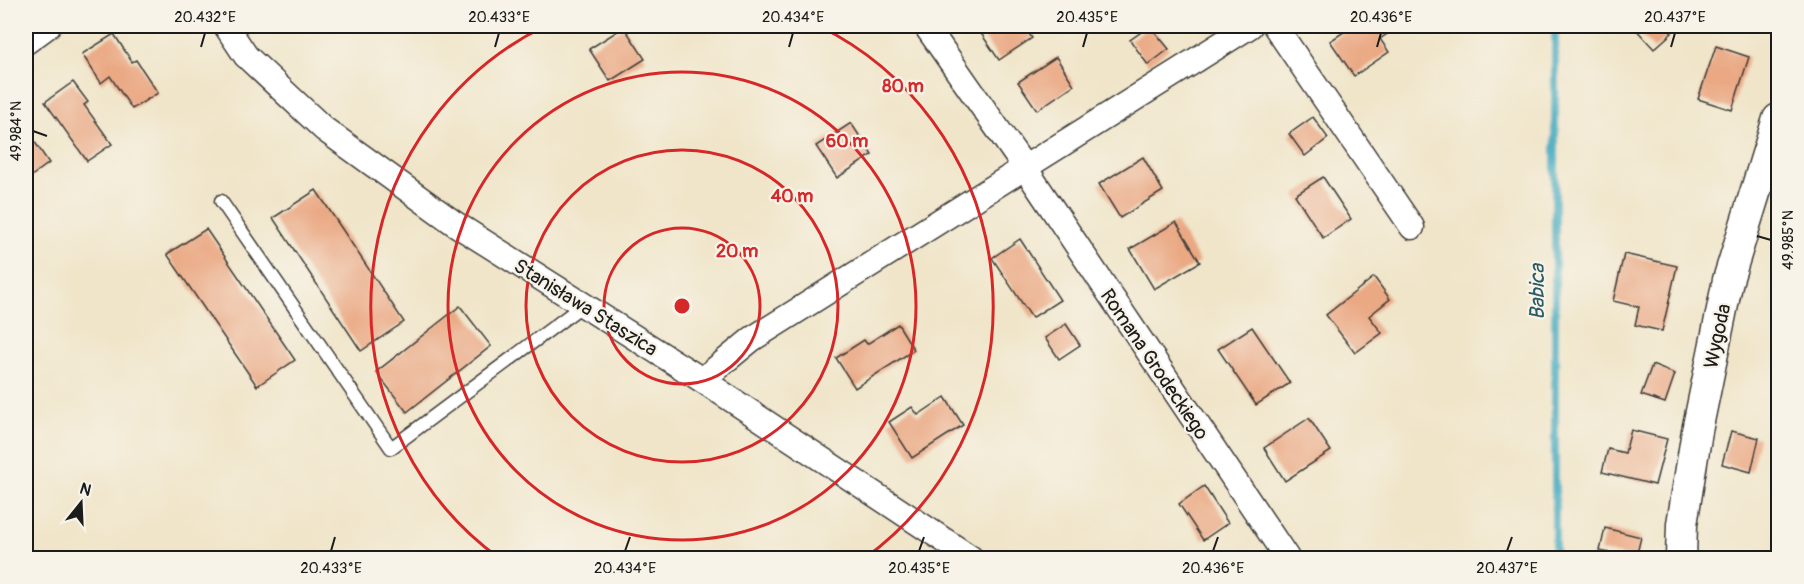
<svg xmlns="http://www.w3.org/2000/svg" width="1804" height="584" font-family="Pangolin,sans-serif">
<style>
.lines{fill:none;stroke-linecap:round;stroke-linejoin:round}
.stream{stroke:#3ea9be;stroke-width:8}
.building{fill:#eaa883}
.service-casing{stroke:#3c3a36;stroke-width:15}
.minor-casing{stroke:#3c3a36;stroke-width:27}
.tertiary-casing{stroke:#3c3a36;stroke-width:33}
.service{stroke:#fff;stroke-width:12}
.minor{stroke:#fff;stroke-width:24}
.tertiary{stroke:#fff;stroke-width:30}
.ticks{fill:none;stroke:#1c1c1c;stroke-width:2}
.ring{fill:none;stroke:#d62828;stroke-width:3}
.labels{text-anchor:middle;stroke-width:4.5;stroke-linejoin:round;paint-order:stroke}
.street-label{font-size:20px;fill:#1c1c1c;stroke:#f7f3e8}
.water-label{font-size:21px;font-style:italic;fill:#2b5b65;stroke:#f7f3e8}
.centre{fill:#d62828;stroke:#f7f3e8;stroke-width:3}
.ring-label{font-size:18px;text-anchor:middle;font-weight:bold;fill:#d62828;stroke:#f7f3e8;stroke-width:4.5;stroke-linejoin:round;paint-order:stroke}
.neatline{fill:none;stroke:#1c1c1c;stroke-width:2}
.ticks-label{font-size:15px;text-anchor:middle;fill:#1c1c1c}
</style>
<rect width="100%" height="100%" fill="#f7f3e8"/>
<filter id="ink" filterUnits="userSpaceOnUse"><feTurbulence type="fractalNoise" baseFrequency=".0167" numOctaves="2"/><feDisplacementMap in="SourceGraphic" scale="12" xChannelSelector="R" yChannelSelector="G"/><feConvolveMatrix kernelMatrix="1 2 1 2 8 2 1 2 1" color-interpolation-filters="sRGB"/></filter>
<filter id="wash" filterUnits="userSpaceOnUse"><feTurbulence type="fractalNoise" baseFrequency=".008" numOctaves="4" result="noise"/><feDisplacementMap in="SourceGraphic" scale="24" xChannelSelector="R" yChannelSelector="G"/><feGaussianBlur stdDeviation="1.35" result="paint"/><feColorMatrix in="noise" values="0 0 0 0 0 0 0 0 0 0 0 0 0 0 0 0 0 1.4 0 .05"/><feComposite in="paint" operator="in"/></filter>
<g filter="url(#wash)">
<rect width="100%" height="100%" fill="#f0e5c9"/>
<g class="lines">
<polyline class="stream" points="1555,558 1555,26"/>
</g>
<g id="blocks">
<g class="building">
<polygon points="976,26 1024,26 1032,38 999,60"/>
<polygon points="1150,26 1169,49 1148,65 1130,40"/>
<polygon points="1353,26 1390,26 1393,30 1380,39 1389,52 1354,76 1330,41"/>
<polygon points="1633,26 1665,26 1672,33 1654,49"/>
<polygon points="624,27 645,59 610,81 589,49"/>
<polygon points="114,34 132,62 136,60 158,93 132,109 110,76 101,83 82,54"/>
<polygon points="1716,46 1749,57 1732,110 1698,99"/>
<polygon points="1056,57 1074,85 1037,110 1018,82"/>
<polygon points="73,82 88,102 84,105 112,144 87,161 45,102"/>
<polygon points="1313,117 1328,138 1305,156 1289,134"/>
<polygon points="851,123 872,155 837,178 816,146"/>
<polygon points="26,129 49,163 26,180"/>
<polygon points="1143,157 1163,191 1120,218 1099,184"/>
<polygon points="1323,177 1351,219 1323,238 1295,195"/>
<polygon points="316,190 404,322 361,351 273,218"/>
<polygon points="1176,222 1200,262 1154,289 1130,249"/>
<polygon points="206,229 295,360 257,386 167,254"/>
<polygon points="1020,239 1060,300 1032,318 992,258"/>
<polygon points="1624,254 1677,266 1662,331 1635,325 1639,307 1613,301"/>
<polygon points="26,259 35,272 26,279"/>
<polygon points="1374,277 1390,299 1369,316 1382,333 1355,353 1326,315"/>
<polygon points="460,306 491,346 407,412 376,372"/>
<polygon points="898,324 914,350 855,388 836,358 864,340 867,344"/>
<polygon points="1066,324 1080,345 1059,359 1045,338"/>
<polygon points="1252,327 1290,383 1256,405 1218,349"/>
<polygon points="1652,365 1675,374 1665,403 1641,395"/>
<polygon points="945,397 963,425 912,458 889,422 912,407 918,415"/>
<polygon points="1309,418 1331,451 1285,481 1264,448"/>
<polygon points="1631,430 1667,439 1655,485 1602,472 1608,449 1625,453"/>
<polygon points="1731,431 1759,438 1751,472 1722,464"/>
<polygon points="1204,486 1228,523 1203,540 1179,504"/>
<polygon points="1605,528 1641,537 1636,558 1600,551"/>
</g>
</g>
</g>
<g filter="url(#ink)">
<use href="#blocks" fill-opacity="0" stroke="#3c3a36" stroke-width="1.5"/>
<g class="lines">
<g class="service-casing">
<polyline id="service" points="221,201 391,448 583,305"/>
</g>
<g class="minor-casing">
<g id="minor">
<polyline points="226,26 246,56 324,129 454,223 702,380 971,558"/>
<polyline points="926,26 1025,168 1287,558"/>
<polyline points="1275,26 1412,227"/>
<polyline points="26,42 48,26"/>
<polyline points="702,380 752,339 1250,26"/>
</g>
</g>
<g class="tertiary-casing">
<polyline id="tertiary" points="1681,558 1682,524 1697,431 1728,280 1778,119"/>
</g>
<use href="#service" class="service"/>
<use href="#minor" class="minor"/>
<use href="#tertiary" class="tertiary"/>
</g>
</g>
<path class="ticks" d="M 201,47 L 205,33M 495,47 L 499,33M 789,47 L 793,33M 1083,47 L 1087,33M 1377,47 L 1381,33M 1671,47 L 1675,33M 33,131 L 47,136M 1757,236 L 1771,240M 331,551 L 335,537M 625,551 L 630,537M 919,551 L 924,537M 1213,551 L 1218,537M 1507,551 L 1512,537"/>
<g class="ring">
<circle cx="682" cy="306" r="78"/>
<circle cx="682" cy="306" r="156"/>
<circle cx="682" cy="306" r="234"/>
<path d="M499 558A312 312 0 0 1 545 26M819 26A312 312 0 0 1 865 558"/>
</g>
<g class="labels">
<g class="street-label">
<text transform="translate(586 307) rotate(32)" y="7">Stanisława Staszica</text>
<text transform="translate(1717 336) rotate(-78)" y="7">Wygoda</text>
<text transform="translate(1155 364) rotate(56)" y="7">Romana Grodeckiego</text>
</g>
<g class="water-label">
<text transform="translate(1537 292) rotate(-90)" y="7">Babica</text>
</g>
</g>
<circle cx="682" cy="306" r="9" class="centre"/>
<g class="ring-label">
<text x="903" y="92">80 m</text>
<text x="847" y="147">60 m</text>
<text x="792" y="202">40 m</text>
<text x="737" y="257">20 m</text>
</g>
<rect width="1804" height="584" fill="none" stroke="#f7f3e8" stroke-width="66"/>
<g transform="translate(81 503) rotate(18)" stroke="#f7f3e8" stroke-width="4.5" paint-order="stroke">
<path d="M0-4.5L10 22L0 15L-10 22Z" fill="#1c1c1c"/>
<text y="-9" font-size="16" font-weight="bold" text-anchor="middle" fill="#1c1c1c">N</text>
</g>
<rect x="33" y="33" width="1738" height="518" class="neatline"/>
<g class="ticks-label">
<text x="205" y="22">20.432°E</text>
<text x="499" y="22">20.433°E</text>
<text x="793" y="22">20.434°E</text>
<text x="1087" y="22">20.435°E</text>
<text x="1381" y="22">20.436°E</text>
<text x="1675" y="22">20.437°E</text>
<text transform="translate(16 131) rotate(-90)" y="5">49.984°N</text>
<text transform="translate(1788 240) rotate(-90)" y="5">49.985°N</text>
<text x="331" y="573">20.433°E</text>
<text x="625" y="573">20.434°E</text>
<text x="919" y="573">20.435°E</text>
<text x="1213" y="573">20.436°E</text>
<text x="1507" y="573">20.437°E</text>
</g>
</svg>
